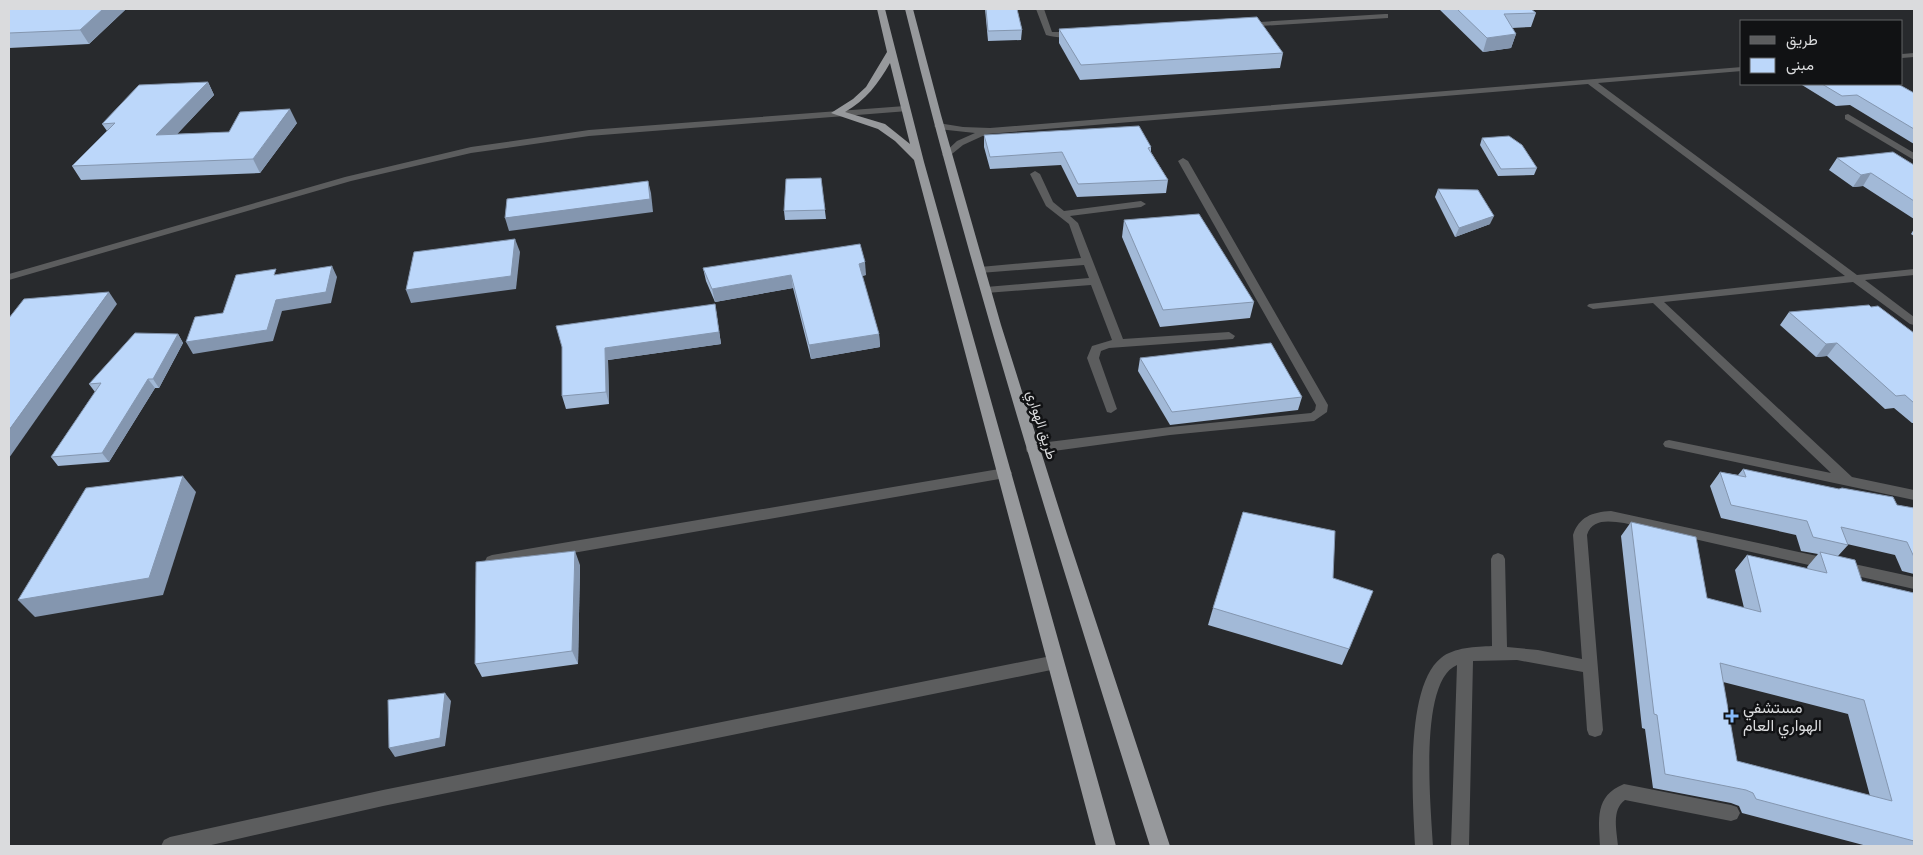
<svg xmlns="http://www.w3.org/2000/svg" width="1923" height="855" font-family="Overpass,Vazirmatn,sans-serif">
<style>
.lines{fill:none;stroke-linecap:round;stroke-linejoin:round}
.service{fill:#5c5d5e;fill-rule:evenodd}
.minor{fill:#5c5d5e;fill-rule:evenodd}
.tertiary{fill:#5c5d5e;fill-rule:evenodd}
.trunk{fill:#97999c;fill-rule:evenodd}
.wall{fill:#a2b9d7;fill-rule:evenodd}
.shaded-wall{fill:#8496af}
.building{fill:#bcd7fa;stroke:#8496af;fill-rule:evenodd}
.poi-dot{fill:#87bbfb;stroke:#111214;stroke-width:2}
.labels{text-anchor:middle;stroke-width:5;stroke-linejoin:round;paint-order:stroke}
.street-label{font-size:14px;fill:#dadbdd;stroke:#111214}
.near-poi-label{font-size:16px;fill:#dadbdd;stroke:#111214;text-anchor:start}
</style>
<rect width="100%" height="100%" fill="#282a2d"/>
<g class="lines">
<g class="service">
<path d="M 1036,9 L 1044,9 L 1052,32 L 1075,32 L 1079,34 C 1071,39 1056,38 1046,35 Z"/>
<polygon points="1385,14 1388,14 1388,18 1244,27 1240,25 1244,23"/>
<polygon points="1183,158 1188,161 1328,405 1327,412 1314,421 1170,435 1032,454 1027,452 1026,449 1027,446 1032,444 1170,427 1311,413 1315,410 1316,405 1178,161"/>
<polygon points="1035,171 1040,174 1053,202 1064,211 1141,201 1146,204 1141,207 1070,216 1078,223 1123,339 1229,332 1235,336 1233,339 1109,348 1101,351 1099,358 1117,409 1111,413 1107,412 1087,358 1092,346 1112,340 1091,285 986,293 981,290 986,287 1089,278 1084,265 980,273 975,270 980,267 1081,258 1069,224 1046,206 1030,174"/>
<path d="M 1611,511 L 1914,577 L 1914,589 L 1624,523 C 1610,521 1592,518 1587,535 L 1603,730 L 1601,735 L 1595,737 L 1589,735 L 1587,730 L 1583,672 L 1517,660 L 1473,661 L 1469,846 L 1451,846 L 1457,665 C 1418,681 1431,809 1433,846 L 1415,846 C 1413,802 1404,687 1441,658 C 1454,647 1476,647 1492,646 L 1491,559 L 1493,555 L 1498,553 L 1503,555 L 1505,559 L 1507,647 L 1538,650 L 1582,659 L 1573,535 C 1579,517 1592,512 1611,511 Z"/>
<path d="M 1624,784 L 1731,805 L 1737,807 L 1740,813 L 1737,819 L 1731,821 L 1625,800 C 1611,810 1617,831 1618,846 L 1600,846 C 1599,820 1594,796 1624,784 Z"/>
</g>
<g class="minor">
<polygon points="1914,53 1914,57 1902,58 1902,54"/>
<polygon points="1742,67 1742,71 1598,83 1857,275 1914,269 1914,275 1865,280 1914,317 1914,325 1910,324 1853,282 1664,302 1852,477 1914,490 1914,500 1665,447 1663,444 1665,441 1669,440 1831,473 1653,303 1593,309 1587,306 1589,304 1845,276 1588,84 987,134 963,145 947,158 942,155 957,141 975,133 938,129 934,126 938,123 963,127 990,128"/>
<polygon points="1848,114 1914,153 1914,160 1845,119 1845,115"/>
<polygon points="1005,468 1010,470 1012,473 1010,476 1005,478 492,567 487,565 485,561 487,557 492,555"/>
<polygon points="1056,655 1061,657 1064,662 1061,667 1056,669 383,806 207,846 161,846 164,840 170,837 383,790"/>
</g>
<polygon class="tertiary" points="905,106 908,107 908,111 589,136 471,153 351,181 9,280 9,274 345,177 471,147 589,130"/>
<g class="trunk">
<path d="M 877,9 L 885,9 L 924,162 L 1116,846 L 1096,846 L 914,160 L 895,141 L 878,129 L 831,113 L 853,99 L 866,87 L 887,52 ZM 890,63 L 910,144 L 885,124 L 845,112 C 866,100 878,84 890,63 Z"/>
<path d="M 905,9 L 913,9 L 941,115 L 1001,325 L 1067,534 L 1170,846 L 1150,846 C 1063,569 975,292 905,9 Z"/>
</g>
</g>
<g class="wall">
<polygon points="9,9 124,9 125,10 89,44 9,48"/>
<polygon points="985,9 1017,9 1022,30 1021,40 988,41"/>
<polygon points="1439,9 1531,9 1536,13 1531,27 1512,28 1516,34 1511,48 1483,52"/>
<polygon points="1059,29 1283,53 1280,68 1080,80 1059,43"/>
<polygon points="208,82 214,95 177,134 229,132 297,123 260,173 81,180 72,166 107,131 102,124"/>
<polygon points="1802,84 1898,84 1914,93 1914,144 1850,105 1836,106 1802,85"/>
<polygon points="984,135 1151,147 1151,152 1168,180 1166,193 1077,197 1061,165 990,169 984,147"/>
<polygon points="1482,138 1537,168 1534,175 1498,176 1480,145"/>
<polygon points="1837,158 1914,165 1914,219 1863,186 1853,187 1829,170"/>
<polygon points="821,178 826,219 785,220 784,211"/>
<polygon points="1438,189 1490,224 1455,237 1435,197"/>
<polygon points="1124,220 1254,302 1250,318 1160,327 1122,237"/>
<polygon points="1914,229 1914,236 1911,234"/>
<polygon points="703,268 866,275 862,276 879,334 880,347 811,359 793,288 715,302 706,281"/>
<polygon points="715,304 721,344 608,360 609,404 566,409 562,396 562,347"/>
<polygon points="1789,312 1914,333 1914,423 1912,423 1894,408 1885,409 1827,356 1816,357 1780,325"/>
<polygon points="178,334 183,343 159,388 155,388 109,462 58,466 51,457 95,392 89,384"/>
<polygon points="1140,358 1302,397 1298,410 1170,425 1138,371"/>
<path d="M 1743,469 L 1897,505 L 1914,508 L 1914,574 L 1902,571 L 1895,555 L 1847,544 L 1848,545 L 1838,556 L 1862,581 L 1914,593 L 1914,846 L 1867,846 L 1742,813 L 1739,806 L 1731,803 L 1653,788 L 1645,729 L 1642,728 L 1621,536 L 1631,522 L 1707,598 L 1744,608 L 1735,570 L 1747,555 L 1808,569 L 1807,567 L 1818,554 L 1801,551 L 1796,535 L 1721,518 L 1710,486 L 1720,472 L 1738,475 ZM 1723,682 L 1848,714 L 1870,796 L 1737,761 Z"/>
<polygon points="580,565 578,664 482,677 475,664"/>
<polygon points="1333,578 1349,649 1342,665 1208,625 1213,608"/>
</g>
<g class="shaded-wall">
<polygon points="103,9 124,9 125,10 89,44 80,30"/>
<polygon points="1516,34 1511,48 1483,52 1487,38"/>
<polygon points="208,82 214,95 164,148 156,135"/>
<polygon points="290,109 297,123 260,173 253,159"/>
<polygon points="1871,173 1863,186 1853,187 1861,175"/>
<polygon points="648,181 651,193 653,212 509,231 505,218"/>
<polygon points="1494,216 1490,224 1455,237 1459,228"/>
<polygon points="515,239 520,252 516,289 411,303 406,290"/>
<polygon points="865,262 866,275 860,276 859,264"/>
<polygon points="332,266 337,277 331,303 282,311 273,341 193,354 186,342 276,300"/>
<polygon points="791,275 793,288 715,302 712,289"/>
<polygon points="109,292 117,304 9,458 9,430"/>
<polygon points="715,304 721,344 608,360 609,404 606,392 605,348"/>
<polygon points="178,334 183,343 159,388 153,379"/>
<polygon points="879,334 880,347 811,359 809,345"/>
<polygon points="1837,343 1827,356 1816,357 1826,344"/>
<polygon points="148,379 155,388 109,462 102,453"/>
<polygon points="183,476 196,492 163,595 35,617 18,600"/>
<polygon points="575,551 580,565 578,664 572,651"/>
<polygon points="445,693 451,701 445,746 395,757 389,748"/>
</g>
<g class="building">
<polygon points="9,9 103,9 80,30 9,33"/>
<polygon points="986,9 1017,9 1022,30 988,31"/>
<polygon points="1457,9 1531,9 1536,13 1504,14 1516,34 1487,38"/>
<polygon points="1257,17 1283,53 1081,65 1059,29"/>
<polygon points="208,82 156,135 229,132 240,112 290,109 253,159 72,166 115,123 102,124 139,85"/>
<polygon points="1822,84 1898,84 1914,93 1914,129 1857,95 1842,96"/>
<polygon points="1139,126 1151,147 1148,148 1168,180 1078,184 1062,152 990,157 984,135"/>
<polygon points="1509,136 1522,145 1537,168 1501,169 1482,138"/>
<polygon points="1893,152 1914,165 1914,201 1871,173 1861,175 1837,158"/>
<polygon points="821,178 825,210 784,211 786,179"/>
<polygon points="648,181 650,199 505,218 507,199"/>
<polygon points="1438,189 1478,190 1494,216 1459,228"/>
<polygon points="1199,214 1254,302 1163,310 1124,220"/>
<polygon points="515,239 511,276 406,290 414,252"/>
<polygon points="860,244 865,262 859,264 879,334 809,345 791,275 712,289 703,268"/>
<polygon points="332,266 326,292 276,300 267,330 186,342 195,317 223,313 236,275 276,269 274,275"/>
<polygon points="109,292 9,430 9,318 24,299"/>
<polygon points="715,304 719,332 605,348 606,392 562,396 562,347 556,326"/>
<polygon points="1869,305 1871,307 1878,306 1914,333 1914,403 1905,395 1896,396 1837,343 1826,344 1789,312"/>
<polygon points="135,333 178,334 153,379 148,379 102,453 51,457 101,383 89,384"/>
<polygon points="1271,343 1302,397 1172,412 1140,358"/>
<polygon points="1743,469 1839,489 1842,488 1893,497 1897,505 1914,508 1914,557 1907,542 1841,527 1848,545 1813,537 1807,521 1731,505 1720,472 1746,477"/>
<polygon points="183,476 149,578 18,600 86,488"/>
<polygon points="1243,512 1335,531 1333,578 1373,591 1349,649 1213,608"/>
<path d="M 1631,522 L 1696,537 L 1707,598 L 1761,612 L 1747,555 L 1827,573 L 1820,552 L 1855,560 L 1862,581 L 1914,593 L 1914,841 L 1756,799 L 1753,793 L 1746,790 L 1665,774 L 1657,715 L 1654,714 ZM 1720,663 L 1864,700 L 1892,801 L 1737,761 Z"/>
<polygon points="575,551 572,651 475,664 476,562"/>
<polygon points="445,693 440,738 389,748 388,700"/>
</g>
<path class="poi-dot" d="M1729.5 708.5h5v5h5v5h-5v5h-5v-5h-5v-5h5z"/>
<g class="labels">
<g class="street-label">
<text transform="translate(1042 425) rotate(73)" y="5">طريق الهواري</text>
</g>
<g class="near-poi-label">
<text x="1743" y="713">مستشفي<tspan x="1743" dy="18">الهواري العام</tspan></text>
</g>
</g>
<rect width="1923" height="855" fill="none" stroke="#dadbdd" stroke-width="20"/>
<rect x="1740" y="20" width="162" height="65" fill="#111214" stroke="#616264"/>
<rect x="1750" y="36" width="25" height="8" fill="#5c5d5e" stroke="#616264"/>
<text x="1786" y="45" font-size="15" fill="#dadbdd">طريق</text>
<rect x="1750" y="58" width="25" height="15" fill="#bcd7fa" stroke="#616264"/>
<text x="1786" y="70" font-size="15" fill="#dadbdd">مبنى</text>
</svg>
